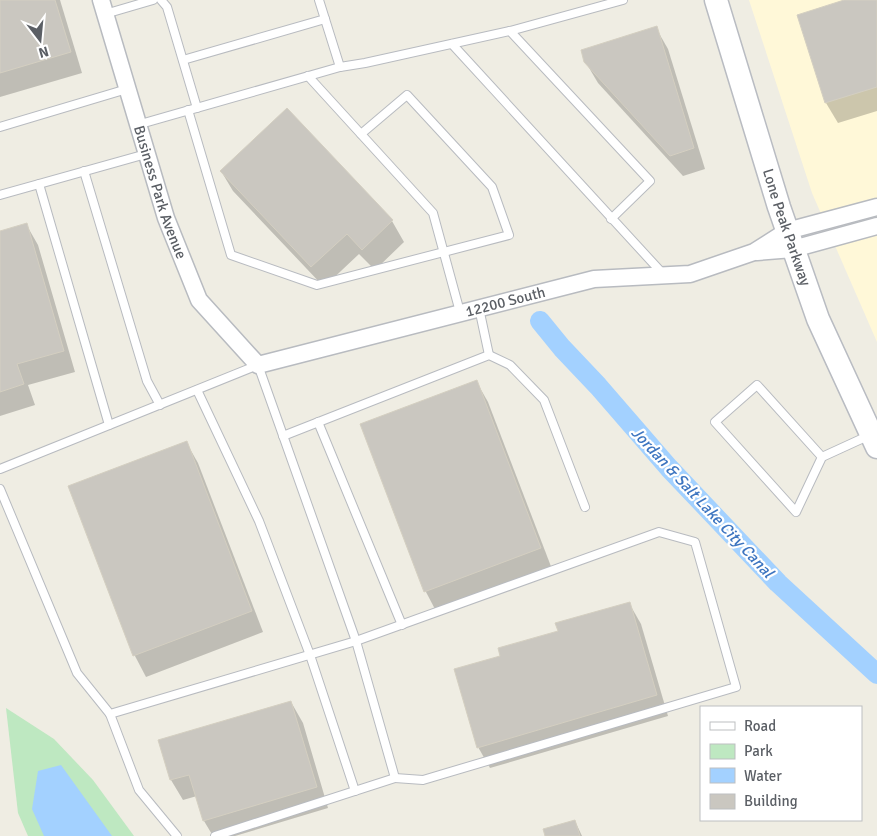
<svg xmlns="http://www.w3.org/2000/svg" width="877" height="836" font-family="Signika,sans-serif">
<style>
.commercial{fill:#fff8d8}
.green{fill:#bee8c1}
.water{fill:#a3d1ff}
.shadow{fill:#0003}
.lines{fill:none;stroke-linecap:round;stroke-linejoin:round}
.canal{stroke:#a3d1ff;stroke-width:20}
.building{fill:#cac7c0;stroke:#d4cfc1}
.lane-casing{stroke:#b8bbc0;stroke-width:10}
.street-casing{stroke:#b8bbc0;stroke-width:19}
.secondary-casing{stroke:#b9bcc2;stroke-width:25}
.lane{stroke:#fff;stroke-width:8}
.street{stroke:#fff;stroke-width:16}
.secondary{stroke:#fff;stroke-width:22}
.labels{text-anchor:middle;stroke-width:4.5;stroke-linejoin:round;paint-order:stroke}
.street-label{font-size:15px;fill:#5b5f65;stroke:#fff}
.water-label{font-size:16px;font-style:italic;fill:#3d75c0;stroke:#fff}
</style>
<rect width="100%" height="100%" fill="#efede3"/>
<polygon class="commercial" points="749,0 877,0 877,342 812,193"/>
<polygon class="green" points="6,708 54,739 93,780 134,836 28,836 18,813"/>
<polygon class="water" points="61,765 112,836 44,836 32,809 38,771"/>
<g class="shadow">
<polygon points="0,0 60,0 82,73 0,97"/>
<polygon points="848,0 877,0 877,111 838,123 826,103"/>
<polygon points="656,28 668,49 705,169 683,176 598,83 585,61"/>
<polygon points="287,109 392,221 404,242 375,270 359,254 324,287 233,191 221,171"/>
<polygon points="26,224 38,245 75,372 28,385 35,405 0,416 0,232"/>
<polygon points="476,381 488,402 552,569 437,613 426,592 362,425"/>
<polygon points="186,442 198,463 263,632 146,677 135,656 70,486"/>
<polygon points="629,603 641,624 668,716 490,768 478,747 501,657"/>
<polygon points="291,702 303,723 328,808 235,836 213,836 204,821 197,796 183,800 171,780 159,741"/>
<polygon points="575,821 582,836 546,836"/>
</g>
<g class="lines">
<polyline class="canal" points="540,321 562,348 598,386 669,468 778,583 877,674"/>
</g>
<g class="building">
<polygon points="0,0 55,0 71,52 0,73"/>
<polygon points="844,0 877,0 877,87 825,103 797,15"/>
<polygon points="657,26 694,148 670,156 584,62 581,50"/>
<polygon points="287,108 393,220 362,250 347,234 311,267 220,171"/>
<polygon points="27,223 64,351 17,364 24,384 0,392 0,231"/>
<polygon points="477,380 541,548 424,592 360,424"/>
<polygon points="187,441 252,611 133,656 68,486"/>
<polygon points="630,602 657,695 477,748 454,669 500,656 498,648 558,631 555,623"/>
<polygon points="291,701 317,787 203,821 189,775 170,780 158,740"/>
<polygon points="575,820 580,836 545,836 543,829"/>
</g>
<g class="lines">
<g class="lane-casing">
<g id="lane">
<polyline points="161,0 167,7 197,108"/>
<polyline points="319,0 340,67"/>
<polyline points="105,14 153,0"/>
<polyline points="510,31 650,181 611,219"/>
<polyline points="452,44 663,274"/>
<polyline points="183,60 325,19"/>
<polyline points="308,76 433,213 460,312"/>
<polyline points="188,110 231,255 317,285 509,235 492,187 407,95 361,134"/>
<polyline points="137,125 340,67 365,63 510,31 623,0"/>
<polyline points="0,127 127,89"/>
<polyline points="84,171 147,381 160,405"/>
<polyline points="39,184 109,425"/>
<polyline points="0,195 146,154"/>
<polyline points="479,308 489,355"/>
<polyline points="197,390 259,521 310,655 355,791"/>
<polyline points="318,422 402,625"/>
<polyline points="283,436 489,355 510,365 544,400 585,507"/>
<polyline points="822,457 757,385 715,422 796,512 822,457 870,435"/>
<polyline points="0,469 258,365 356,641 395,778 215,836"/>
<polyline points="0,489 77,673 110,714 356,641 659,532 695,542 736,687 423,780 395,778"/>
<polyline points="110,714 139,790 177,836"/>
</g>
</g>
<g class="street-casing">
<g id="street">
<path id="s1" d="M 101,0 L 166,218 L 199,300 L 258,365 L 594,279 L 690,274 L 754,252 L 787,231 L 877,207"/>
<polyline points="757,252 793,249 877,226"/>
</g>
</g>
<g class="secondary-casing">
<g id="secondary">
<path id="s2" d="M 716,0 L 779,207 L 818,319 L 877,447"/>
</g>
</g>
<use href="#lane" class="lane"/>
<use href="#street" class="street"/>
<use href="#secondary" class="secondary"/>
</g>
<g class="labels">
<g class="street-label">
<text dy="5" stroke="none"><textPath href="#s1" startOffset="201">Business Park Avenue</textPath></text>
<text dy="5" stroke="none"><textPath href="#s2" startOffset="238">Lone Peak Parkway</textPath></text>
<text dy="5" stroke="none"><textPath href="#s1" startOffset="659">12200 South</textPath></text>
</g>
<g class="water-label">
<text transform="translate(703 502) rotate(47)" y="6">Jordan &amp; Salt Lake City Canal</text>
</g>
</g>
<rect x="700" y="706" width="162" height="115" fill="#ffffff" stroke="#bdbfc1"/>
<rect x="710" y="722" width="25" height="8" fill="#ffffff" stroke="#bdbfc1"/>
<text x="744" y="731" font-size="15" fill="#5b5f65">Road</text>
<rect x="710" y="744" width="25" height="15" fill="#bee8c1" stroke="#bdbfc1"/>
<text x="744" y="756" font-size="15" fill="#5b5f65">Park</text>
<rect x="710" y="768" width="25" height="15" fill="#a3d1ff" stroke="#bdbfc1"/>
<text x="744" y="781" font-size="15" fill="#5b5f65">Water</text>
<rect x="710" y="794" width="25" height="15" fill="#cac7c0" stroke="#bdbfc1"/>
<text x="744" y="806" font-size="15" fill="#5b5f65">Building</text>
<g transform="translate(40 40) rotate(164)" stroke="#ffffff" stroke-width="4" paint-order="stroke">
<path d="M0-4L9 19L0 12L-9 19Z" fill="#5b5f65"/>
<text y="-8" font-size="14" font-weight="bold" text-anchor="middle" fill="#5b5f65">N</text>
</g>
</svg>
